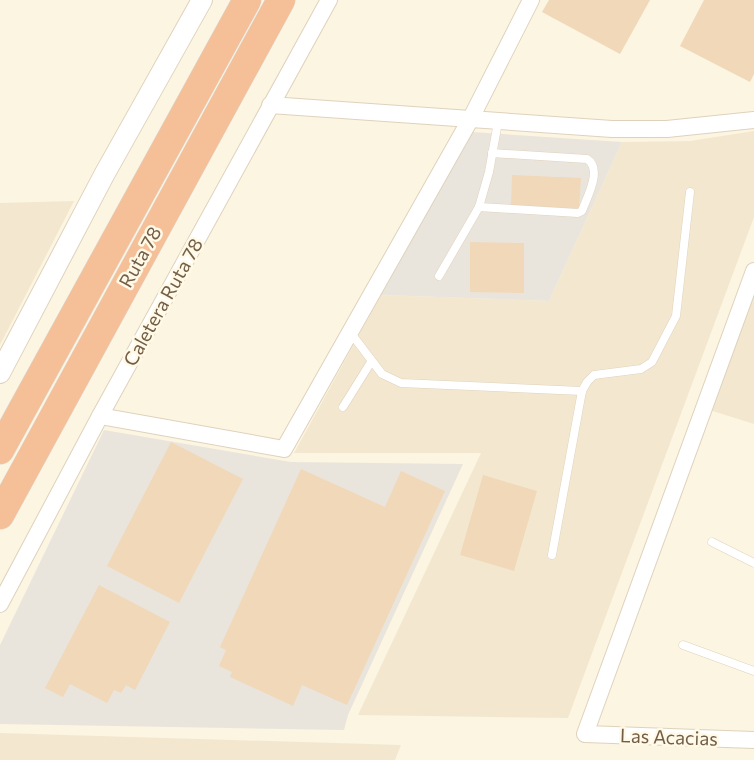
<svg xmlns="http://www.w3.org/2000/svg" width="754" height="760" font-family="Commissioner,sans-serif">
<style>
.residential{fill:#f3e8cf}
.industrial{fill:#eae5dc}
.building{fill:#f0d8b9}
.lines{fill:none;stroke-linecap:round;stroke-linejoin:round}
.service-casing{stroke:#dfd2bd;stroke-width:9}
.minor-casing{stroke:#dfd2bd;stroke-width:18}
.tertiary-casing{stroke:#dfd2bd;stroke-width:22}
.motorway-casing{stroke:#ddd8d3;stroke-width:29}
.service{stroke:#fff;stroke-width:8}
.minor{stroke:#fff;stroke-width:16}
.tertiary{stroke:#fff;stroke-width:20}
.motorway{stroke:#f5bf98;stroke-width:28}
.labels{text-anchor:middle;stroke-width:5;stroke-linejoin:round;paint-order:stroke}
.street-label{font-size:19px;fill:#725e48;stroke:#fff9e6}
</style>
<rect width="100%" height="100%" fill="#fcf5e1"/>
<g class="residential">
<polygon points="754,131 754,217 568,718 358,715 481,453 294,453 381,295 549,301 622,142 690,141"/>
<polygon points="74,201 0,345 0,203"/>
<polygon points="754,279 754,424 700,407"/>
<polygon points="0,733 401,745 395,760 0,760"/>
</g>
<g class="industrial">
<polygon points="472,132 622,142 549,301 381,295"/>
<polygon points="104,430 291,462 463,464 348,715 344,730 0,724 0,645"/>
</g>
<g class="building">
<polygon points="549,0 650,0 620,54 542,12"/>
<polygon points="704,0 754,0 754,74 750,82 680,46"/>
<polygon points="512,175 581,178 579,209 511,206"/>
<polygon points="470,242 524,243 524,293 470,292"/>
<polygon points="171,442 243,479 179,603 107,566"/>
<polygon points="301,469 385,507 401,471 445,491 347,705 302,685 293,706 230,677 232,672 219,666 226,650 220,647"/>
<polygon points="483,475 537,491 514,571 460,555"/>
<polygon points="99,585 170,622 135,690 126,685 121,693 114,690 107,703 70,684 63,697 45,688"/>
</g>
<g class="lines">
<g class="service-casing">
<g id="service">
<path d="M 479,207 L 578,213 L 582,211 C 587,197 603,169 587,159 L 492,153"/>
<polyline points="439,276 479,207 489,172 498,122"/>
<polyline points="350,332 382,374 401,383 582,391"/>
<polyline points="343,407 371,362"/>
<polyline points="712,542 754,563"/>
<polyline points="552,555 582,391 587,382 594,375 641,369 652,362 676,316 690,192"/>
<polyline points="683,645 754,671"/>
</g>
</g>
<g class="minor-casing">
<g id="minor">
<polyline points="270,105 612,129 667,129 754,120"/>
<polyline points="754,271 585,734 754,740"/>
<polyline points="100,416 284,449 470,120 531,0"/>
<polyline points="0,604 100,416 329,0"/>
</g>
</g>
<g class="tertiary-casing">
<polyline id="tertiary" points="0,373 104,175 202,0"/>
</g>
<g class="motorway-casing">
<g id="motorway">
<polyline points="0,450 247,0"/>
<polyline points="0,515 281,0"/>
</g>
</g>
<use href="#service" class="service"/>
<use href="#minor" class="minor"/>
<use href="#tertiary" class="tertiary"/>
<use href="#motorway" class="motorway"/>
</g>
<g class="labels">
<g class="street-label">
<text transform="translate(140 257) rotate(-61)" y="7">Ruta 78</text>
<text transform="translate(163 302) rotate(-61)" y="7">Caletera Ruta 78</text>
<text transform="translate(669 737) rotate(2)" y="7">Las Acacias</text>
</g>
</g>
</svg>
